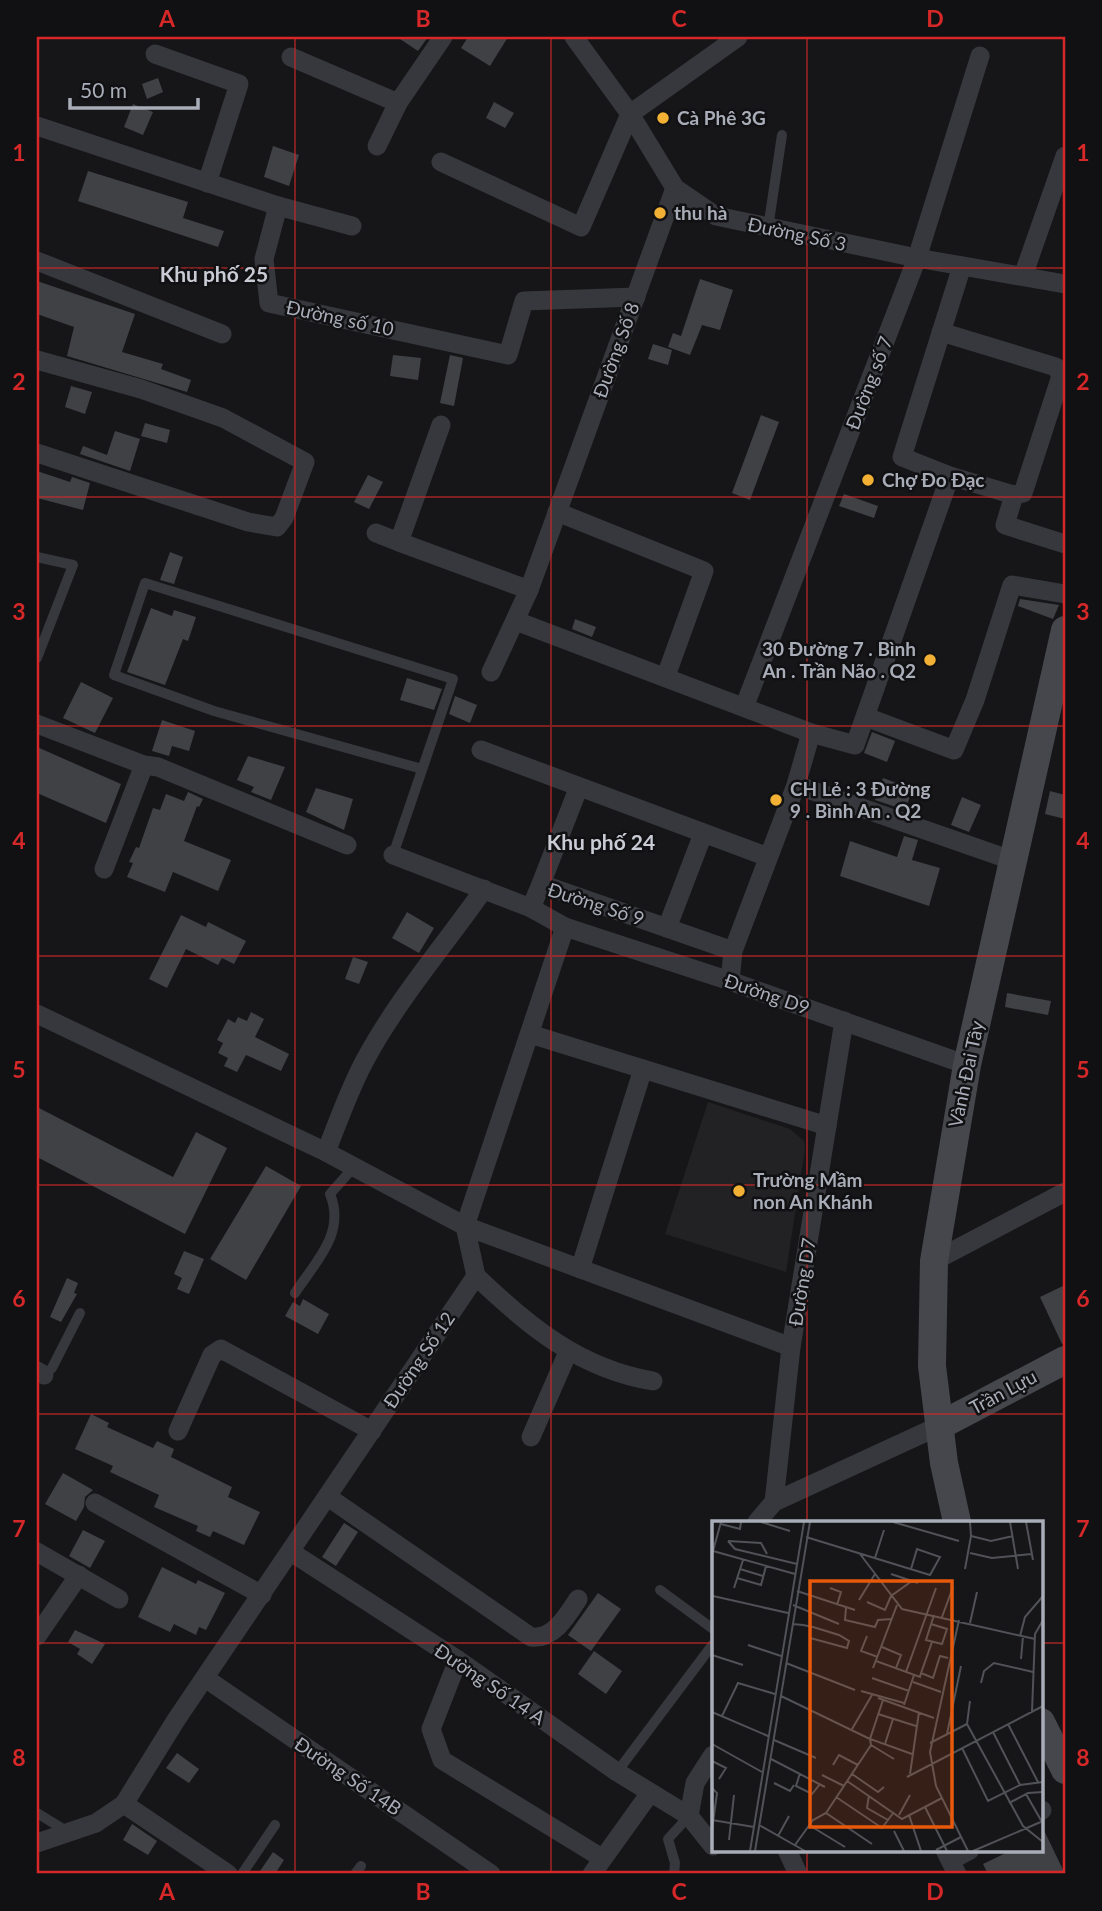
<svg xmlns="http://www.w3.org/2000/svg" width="1102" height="1911" font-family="Lato,sans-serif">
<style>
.built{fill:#222225}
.building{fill:#404145}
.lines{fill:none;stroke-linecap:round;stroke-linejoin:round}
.lane{stroke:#37383d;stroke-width:10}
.street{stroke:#37383d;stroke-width:19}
.secondary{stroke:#45474d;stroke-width:28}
.grid{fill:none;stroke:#d62828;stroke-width:2;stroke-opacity:0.55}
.poi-dot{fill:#f2b134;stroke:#111113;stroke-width:2.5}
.labels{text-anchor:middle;stroke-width:5;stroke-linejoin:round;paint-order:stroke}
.poi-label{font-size:19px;font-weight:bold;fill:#a8adb8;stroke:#111113;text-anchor:start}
.street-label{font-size:19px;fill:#a8adb8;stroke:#111113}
.neighbourhood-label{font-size:21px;font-weight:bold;fill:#c9ccd4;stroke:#111113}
.inset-road{fill:none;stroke:#505258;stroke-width:2}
.view{fill:#e8590c;fill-opacity:0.15;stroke:#e8590c;stroke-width:3.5}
.inset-edge{fill:none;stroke:#a8adb8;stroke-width:3.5}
.neatline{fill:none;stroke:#d62828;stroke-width:2.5}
.grid-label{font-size:23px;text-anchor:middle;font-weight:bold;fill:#d62828}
</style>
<rect width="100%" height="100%" fill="#161618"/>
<polygon class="built" points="708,1102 790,1129 804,1141 805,1149 786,1272 665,1234"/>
<g class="building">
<polygon points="397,37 428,37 418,51"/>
<polygon points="468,37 508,37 490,66 461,48"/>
<polygon points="158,78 163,92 147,99 142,84"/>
<polygon points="494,102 514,113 505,128 486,118"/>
<polygon points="133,104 153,112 143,135 124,127"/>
<polygon points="273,146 299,155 289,186 264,177"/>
<polygon points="88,171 188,202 183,218 224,231 218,247 78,201"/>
<polygon points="700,279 733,290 720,330 702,325 690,355 668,347 673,333 681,336"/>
<polygon points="37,281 135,314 122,352 163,364 161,369 191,380 187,392 67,356 74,327 37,314"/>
<polygon points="653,344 672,350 668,365 648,359"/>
<polygon points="393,355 421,358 418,380 390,376"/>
<polygon points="450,355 463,358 454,406 440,403"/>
<polygon points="71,386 92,392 85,414 65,407"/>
<polygon points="761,415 779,422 750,500 732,493"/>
<polygon points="145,423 170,430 167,443 141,436"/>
<polygon points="115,431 140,439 130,471 80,454 83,446 107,455"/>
<polygon points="37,471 70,482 72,477 90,483 83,510 37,498"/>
<polygon points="368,475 383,482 369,509 354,502"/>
<polygon points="844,494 878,506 874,518 839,506"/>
<polygon points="170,552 183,557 174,584 160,580"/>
<polygon points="1020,599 1059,605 1053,619 1018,606"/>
<polygon points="151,608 172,616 174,610 196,617 188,641 183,639 165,685 127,672"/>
<polygon points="575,619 596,627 592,637 572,629"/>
<polygon points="407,678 442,689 434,710 400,700"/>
<polygon points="81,682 113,698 95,733 63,718"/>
<polygon points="455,696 477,705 470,723 449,714"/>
<polygon points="162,720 195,731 189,751 172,746 169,756 152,751"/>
<polygon points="872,732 895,741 887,762 864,753"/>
<polygon points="37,747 121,784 106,823 37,793"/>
<polygon points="248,756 285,767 271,800 251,792 254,787 237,780"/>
<polygon points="883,778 913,789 905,810 875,800"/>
<polygon points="316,788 353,799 344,830 306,812"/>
<polygon points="1050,791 1065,795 1065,819 1045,814"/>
<polygon points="188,792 203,799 199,807 197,806 184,841 231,860 218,891 173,872 165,892 127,877 133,863 129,862 136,847 139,848 153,808 160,810 166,794 184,801"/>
<polygon points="962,797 981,805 969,832 951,825"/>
<polygon points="904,836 918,840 912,860 940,868 929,906 840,876 850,841 897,857"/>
<polygon points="407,912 434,928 419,953 392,938"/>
<polygon points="181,915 206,927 208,922 246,941 234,964 222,958 218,965 186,949 167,988 149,979"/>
<polygon points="353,957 368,962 359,984 345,979"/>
<polygon points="1007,993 1051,1001 1048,1015 1005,1007"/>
<polygon points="251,1012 264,1019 255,1037 289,1054 281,1071 246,1055 237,1072 224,1066 228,1058 218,1053 223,1043 217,1040 228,1019 235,1023 238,1017 247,1021"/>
<polygon points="37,1107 173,1177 196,1132 227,1148 185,1234 37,1157"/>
<polygon points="266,1166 301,1186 246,1280 210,1259"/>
<polygon points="184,1251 204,1259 189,1294 177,1289 182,1278 174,1274"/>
<polygon points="67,1278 78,1283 74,1293 77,1294 61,1322 50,1317"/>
<polygon points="1065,1285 1065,1343 1062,1344 1040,1297"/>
<polygon points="303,1299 329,1314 318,1334 285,1316 293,1302 300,1306"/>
<polygon points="91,1414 109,1423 107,1427 153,1448 157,1441 174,1449 171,1457 232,1487 228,1497 260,1512 244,1545 213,1531 210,1537 196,1531 198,1526 154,1507 159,1495 110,1472 113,1466 75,1449"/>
<polygon points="63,1473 93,1490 85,1497 84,1507 76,1521 45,1504"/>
<polygon points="344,1523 358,1532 336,1566 322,1557"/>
<polygon points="83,1530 105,1541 90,1568 69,1556"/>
<polygon points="162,1567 196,1584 198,1580 225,1593 206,1630 199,1627 196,1635 174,1624 170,1632 138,1617"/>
<polygon points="598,1593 621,1609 591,1651 568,1635"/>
<polygon points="75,1630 105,1644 92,1664 77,1654 80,1649 68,1642"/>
<polygon points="594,1651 622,1671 606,1694 578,1674"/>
<polygon points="177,1753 199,1769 189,1783 166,1768"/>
<polygon points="132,1824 157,1841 148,1855 123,1840"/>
<polygon points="1041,1824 1065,1874 988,1874 983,1864 1012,1850 1041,1850"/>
<polygon points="273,1852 284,1860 275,1874 258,1874"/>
</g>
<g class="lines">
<g class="lane">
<polyline points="768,228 782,135"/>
<polyline points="37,557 73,565 37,658"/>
<polyline points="393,855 453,679 145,583 114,675 214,711 422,769"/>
<path d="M 295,1293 C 316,1261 346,1233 330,1194 L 353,1168"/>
<polyline points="44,1375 52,1368 80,1313"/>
<polyline points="660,1590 713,1629"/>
<polyline points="617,1772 713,1644"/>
<polyline points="37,1813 68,1832"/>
<polyline points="242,1874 275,1825"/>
<polyline points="355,1874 361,1866"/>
<polyline points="674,1874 675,1863 668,1839 689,1816"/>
</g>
<g class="street">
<polyline points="574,37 630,114 675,188 716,216 917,258 1065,284"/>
<polyline points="155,54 239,84 207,183"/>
<polyline points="291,57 398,103"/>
<polyline points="37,126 278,206 352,226"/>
<polyline points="377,146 398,103 443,37"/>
<polyline points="441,162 581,227 630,114 738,37"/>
<polyline points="278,206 264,259 269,303 508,355 524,301 636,297"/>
<polyline points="37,261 222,334"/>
<polyline points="1023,276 1065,156"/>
<polyline points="941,332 1056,367 1061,376 1023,493 1014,495 950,476 902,457 962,266"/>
<polyline points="37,360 141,389 223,418 305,462 284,518 277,527 248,522 37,453"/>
<polyline points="441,425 399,542 529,590"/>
<polyline points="1014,495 1005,525 1065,544"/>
<polyline points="557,512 704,571 666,676"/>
<polyline points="376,533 399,542"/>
<polyline points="516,621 811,733 855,745 950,476"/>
<polyline points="491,672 529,590 675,188"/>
<polyline points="745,705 917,258 980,56"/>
<polyline points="866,717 954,750 975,700 1012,585 1065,594"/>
<polyline points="37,724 144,765 158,767 347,845"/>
<polyline points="481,750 768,857"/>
<polyline points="796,785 1014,861"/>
<polyline points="393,855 531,908 541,884 733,951"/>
<polyline points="104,869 144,765"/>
<polyline points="541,884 578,789"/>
<polyline points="531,908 565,927 730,981 967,1065"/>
<polyline points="565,927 465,1226 791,1347"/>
<polyline points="667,928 703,834"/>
<polyline points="730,981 733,951 796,785 811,733"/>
<polyline points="37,1014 326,1152 465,1226 476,1276 176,1720 124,1804 96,1823 37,1843"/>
<polyline points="530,1034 827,1126"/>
<path d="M 326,1152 C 338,1122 349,1090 364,1062 C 397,1000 444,946 484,889"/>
<polyline points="934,1261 1065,1192"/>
<polyline points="580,1269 643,1069"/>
<path d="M 476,1276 C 528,1326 580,1369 653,1381"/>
<polyline points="37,1371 44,1375"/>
<polyline points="178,1431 212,1355 221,1349 372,1431"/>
<polyline points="531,1437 568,1352"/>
<path d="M 328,1497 L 531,1637 C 553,1640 567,1616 578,1599"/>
<polyline points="774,1502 791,1347 844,1021"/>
<polyline points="95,1503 262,1595"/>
<polyline points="757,1522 774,1502 941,1425"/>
<polyline points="37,1552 119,1599"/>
<polyline points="291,1552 458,1660 617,1772 689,1816 713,1846"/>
<polyline points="37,1636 79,1575"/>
<polyline points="458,1660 431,1729 442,1760 602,1858"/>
<polyline points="205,1678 491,1874"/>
<polyline points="124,1804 228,1874"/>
<polyline points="1041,1811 1042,1810"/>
<polyline points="689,1816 695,1783 713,1755"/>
<polyline points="787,1850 798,1874"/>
<polyline points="945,1850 957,1874"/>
<polyline points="951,1860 970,1850"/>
<polyline points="592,1874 650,1793"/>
</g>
<g class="secondary">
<polyline points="941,1425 1065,1360"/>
<polyline points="957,1522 944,1463 932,1366 934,1261 967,1065 1065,630"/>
<polyline points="1041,1722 1065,1770"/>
</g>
</g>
<path class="grid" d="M 295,37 L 295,1874M 551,37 L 551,1874M 807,37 L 807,1522M 37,268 L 1065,268M 37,497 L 1065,497M 37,726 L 1065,726M 37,956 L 1065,956M 37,1185 L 1065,1185M 37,1414 L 1065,1414M 37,1643 L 713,1643M 1041,1643 L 1065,1643M 807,1850 L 807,1874"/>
<g class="poi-dot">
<circle cx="663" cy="118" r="7"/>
<circle cx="660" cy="213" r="7"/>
<circle cx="868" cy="480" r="7"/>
<circle cx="930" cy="660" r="7"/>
<circle cx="776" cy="800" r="7"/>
<circle cx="739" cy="1191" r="7"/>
</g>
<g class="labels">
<g class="poi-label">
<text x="677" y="125">Cà Phê 3G</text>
<text x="674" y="220">thu hà</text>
<text x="882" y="487">Chợ Đo Đạc</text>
<text x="916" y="656" text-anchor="end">30 Đường 7 . Bình<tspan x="916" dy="22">An . Trần Não . Q2</tspan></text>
<text x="790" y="796">CH Lẻ : 3 Đường<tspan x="790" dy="22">9 . Bình An . Q2</tspan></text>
<text x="753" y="1187">Trường Mầm<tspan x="753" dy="22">non An Khánh</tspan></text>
</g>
<g class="street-label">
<text transform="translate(797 234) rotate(12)" y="7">Đường Số 3</text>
<text transform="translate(340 318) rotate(12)" y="7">Đường số 10</text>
<text transform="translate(616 350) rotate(-70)" y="7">Đường Số 8</text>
<text transform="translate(869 383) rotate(-69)" y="7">Đường số 7</text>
<text transform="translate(596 904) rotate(18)" y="7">Đường Số 9</text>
<text transform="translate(767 994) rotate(19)" y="7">Đường D9</text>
<text transform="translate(966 1074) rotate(-78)" y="7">Vành Đai Tây</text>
<text transform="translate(802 1282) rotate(-81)" y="7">Đường D7</text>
<text transform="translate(419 1360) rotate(-56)" y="7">Đường Số 12</text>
<text transform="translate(1003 1392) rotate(-28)" y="7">Trần Lựu</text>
<text transform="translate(490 1684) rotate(34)" y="7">Đường Số 14 A</text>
<text transform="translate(348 1776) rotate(34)" y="7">Đường Số 14B</text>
</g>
<g class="neighbourhood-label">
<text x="214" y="282">Khu phố 25</text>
<text x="601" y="850">Khu phố 24</text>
</g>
</g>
<g transform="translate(712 1521)">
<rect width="331" height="331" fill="#161618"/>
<path class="inset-road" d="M 9,1 L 1,30 L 83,53M 49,1 L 78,10M 181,1 L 247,20M 258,1 L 259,15 L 279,20 L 301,15M 298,1 L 306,48M 314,1 L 321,39M 9,3 L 28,8 L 29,1M 94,16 L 218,54 L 228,36 L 205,28 L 199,48M 16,20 L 23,28 L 85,43M 16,20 L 49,22 L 55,33M 258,32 L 280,37 L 320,33M 148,33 L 190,88 L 323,118M 163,37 L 172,9M 28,48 L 51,55M 253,48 L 259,15M 179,53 L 206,62M 25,57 L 49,64 L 54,45M 22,67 L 31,39M 118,67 L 129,71 L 125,84M 85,70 L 143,89M 1,75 L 76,92M 147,79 L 163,53M 155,81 L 173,89 L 179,75 L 200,60M 81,84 L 127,103M 134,87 L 133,99 L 163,106 L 166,99 L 180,98M 230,96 L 241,66M 247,99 L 218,231 L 224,265 L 256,330M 258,102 L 265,71M 80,103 L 91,104 L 101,106 L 127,114 L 137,120 L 135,127 L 98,117 L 98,105M 219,103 L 235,108 L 230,123 L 214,119 L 222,94M 155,115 L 149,130 L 166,136M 308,115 L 313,96 L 331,75M 36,124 L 69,135M 170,126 L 189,134 L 184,147M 0,134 L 31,144M 309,138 L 311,115M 164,140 L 208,156 L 209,152M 74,142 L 143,169M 161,147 L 185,84M 194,151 L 224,67M 209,152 L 221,157 L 228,135 L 236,137M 209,152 L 220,121M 160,157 L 197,170M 201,161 L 229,171M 269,162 L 272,150 L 282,142 L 321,151M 149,170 L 192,182M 69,175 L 158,218 L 159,224 L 114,292 L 101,299 L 83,324M 166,177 L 222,197M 171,179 L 158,218 L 200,233M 258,180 L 255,203 L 311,305 L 331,321M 192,184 L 202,154M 0,191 L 56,215M 320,191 L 323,113 L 331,99M 166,193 L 204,205M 10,195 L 26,162 L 63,173M 296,203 L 326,261M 140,208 L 160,174M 281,211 L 308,264M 235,213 L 249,145M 62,219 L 104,237M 218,222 L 255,203M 0,223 L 50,251M 173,223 L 181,198M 159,224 L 182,238M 250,227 L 276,280 L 308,264 L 331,261M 59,238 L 113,266M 0,240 L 14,247 L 7,258M 121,244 L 127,234 L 146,244M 88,252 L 84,265 L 100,273 L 108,263M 140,253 L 166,271 L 172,266M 198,253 L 207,191M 110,254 L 132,265M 195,256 L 331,185M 135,260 L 190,298 L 230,277M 62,262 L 78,270 L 82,264M 0,267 L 5,272 L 0,309M 314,273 L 330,301M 157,274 L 155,287 L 176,299M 124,276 L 170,307 L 182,291M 297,282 L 316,272 L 331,271M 213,286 L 235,330M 114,292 L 160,323M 187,294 L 198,274M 197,294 L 209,330M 0,299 L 42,306M 47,304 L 93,330M 97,304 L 133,326M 182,310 L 192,330M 66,315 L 77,295M 17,319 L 22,274M 224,329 L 249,316M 38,330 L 92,1M 43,330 L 98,1M 261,330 L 331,300"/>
<path class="view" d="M 98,60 L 240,60 L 240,306 L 98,306 Z"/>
<rect width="331" height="331" class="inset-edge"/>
</g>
<rect width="1102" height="1911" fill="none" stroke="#111113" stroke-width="77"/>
<path d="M70 98v10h128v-10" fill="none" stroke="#a8adb8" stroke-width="3.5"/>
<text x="80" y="98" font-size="21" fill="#a8adb8" stroke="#111113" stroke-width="5" paint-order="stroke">50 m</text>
<rect x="38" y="38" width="1026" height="1834" class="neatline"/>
<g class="grid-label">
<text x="167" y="27">A</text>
<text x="423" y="27">B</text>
<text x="679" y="27">C</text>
<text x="935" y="27">D</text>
<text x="19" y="161">1</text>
<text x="1083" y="161">1</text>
<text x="19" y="390">2</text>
<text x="1083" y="390">2</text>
<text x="19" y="620">3</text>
<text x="1083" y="620">3</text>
<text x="19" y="849">4</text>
<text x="1083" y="849">4</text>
<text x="19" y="1078">5</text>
<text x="1083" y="1078">5</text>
<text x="19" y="1307">6</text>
<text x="1083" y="1307">6</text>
<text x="19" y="1537">7</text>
<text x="1083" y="1537">7</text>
<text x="19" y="1766">8</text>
<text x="1083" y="1766">8</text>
<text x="167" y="1900">A</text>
<text x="423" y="1900">B</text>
<text x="679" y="1900">C</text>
<text x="935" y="1900">D</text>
</g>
</svg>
